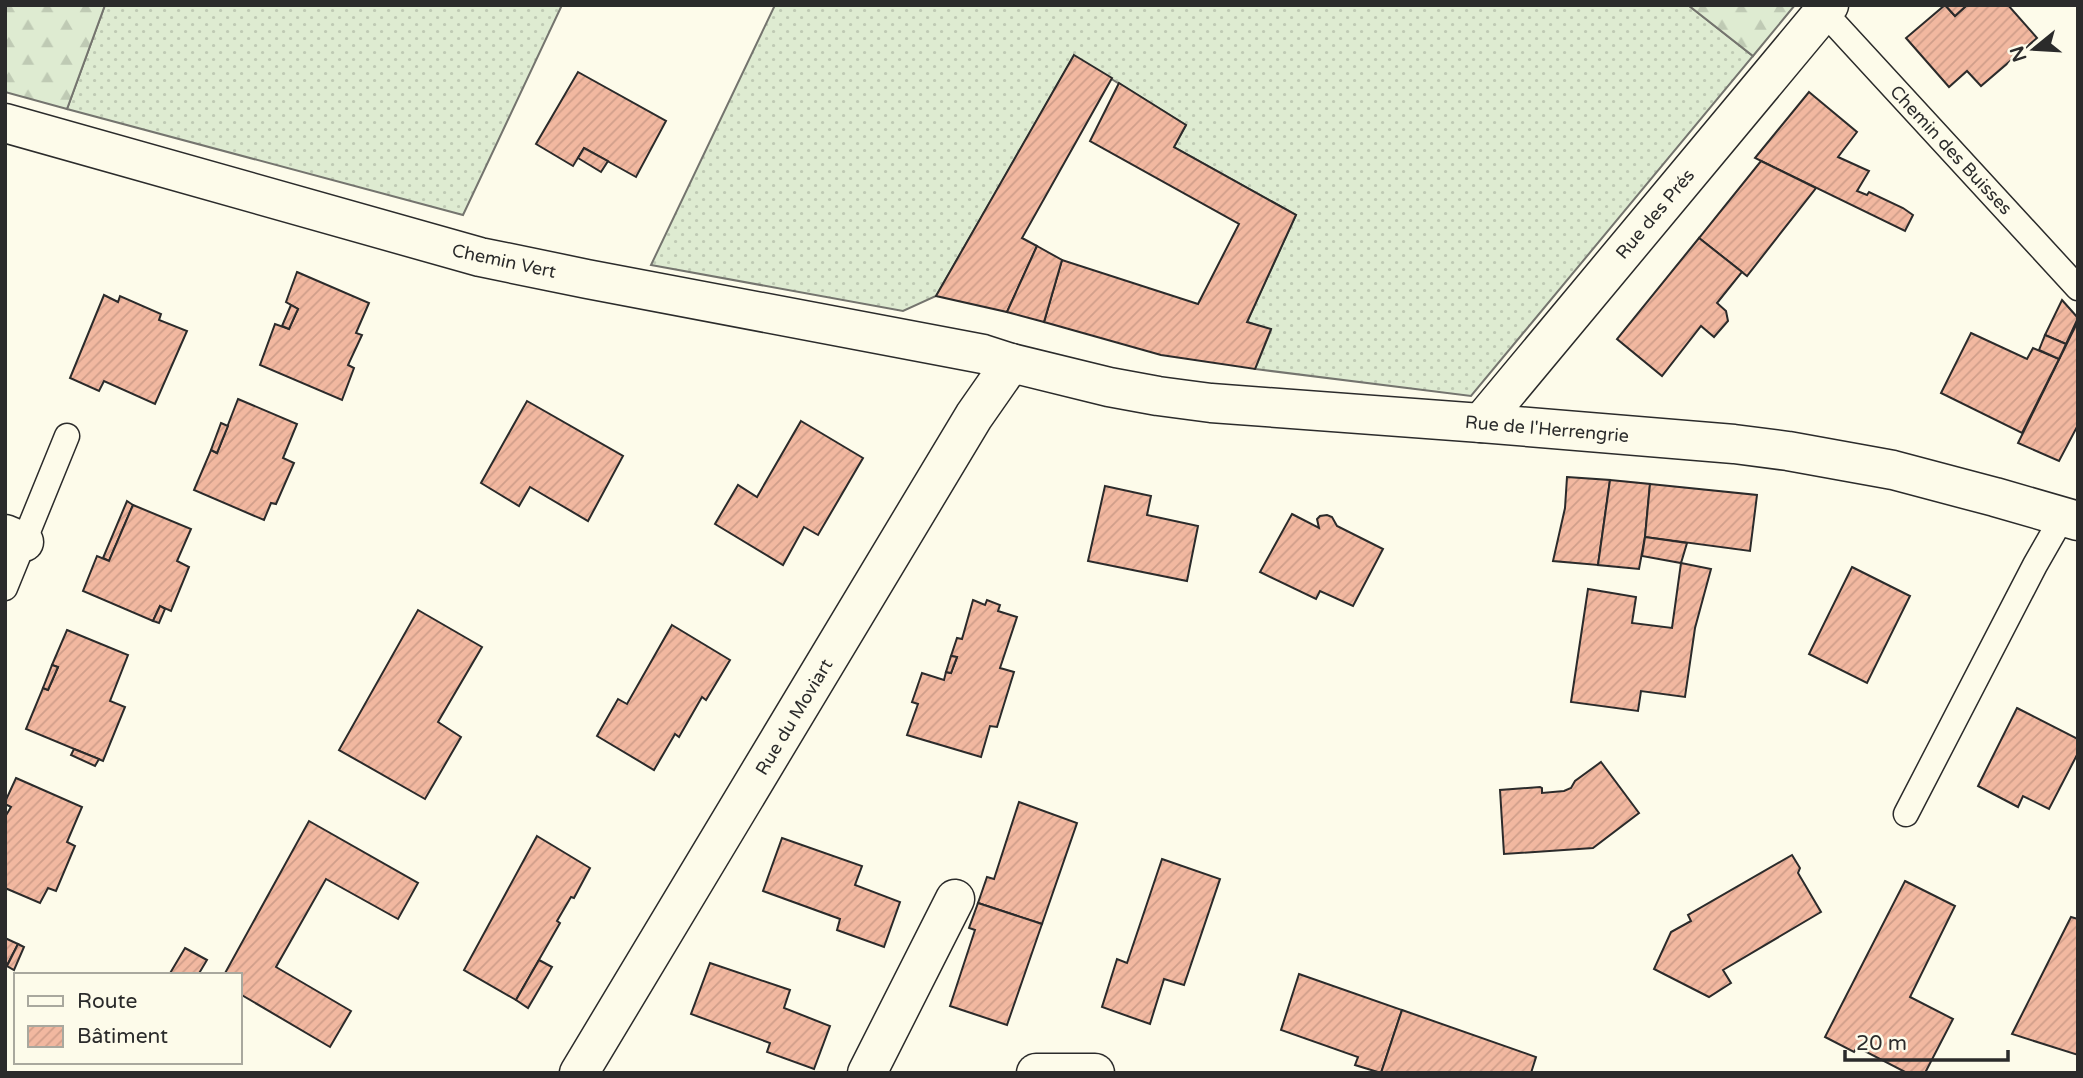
<svg xmlns="http://www.w3.org/2000/svg" width="2083" height="1078" font-family="'Varela Round',sans-serif">
<style>
.grass{fill:url(#grass-dots);stroke:#74746e;stroke-width:2}
.forest{fill:url(#forest-firs);stroke:#74746e;stroke-width:2}
.building{fill:url(#building-hatch);stroke:#2b2b2b;stroke-width:2}
.lines{fill:none;stroke-linecap:round;stroke-linejoin:round}
.lane-casing{stroke:#2b2b2b;stroke-width:27}
.street-casing{stroke:#2b2b2b;stroke-width:41}
.secondary-casing{stroke:#2b2b2b;stroke-width:41}
.lane{stroke:#fdfbea;stroke-width:24}
.street{stroke:#fdfbea;stroke-width:38}
.secondary{stroke:#fdfbea;stroke-width:38}
.labels{text-anchor:middle;stroke-width:5;stroke-linejoin:round;paint-order:stroke}
.street-label{font-size:18px;fill:#2b2b2b;stroke:#fdfbea}
</style>
<defs>
<pattern id="grass-dots" width="8" height="8" patternUnits="userSpaceOnUse" patternTransform="scale(1.75)"><rect width="8" height="8" fill="#deebd1"/><path d="M2 2h.1M6 6h.1" fill="none" stroke="#bfcab4" stroke-width="1.8" stroke-linecap="round"/></pattern>
<pattern id="forest-firs" width="22" height="20" patternUnits="userSpaceOnUse" patternTransform="scale(1.75)"><rect width="22" height="20" fill="#deebd1"/><path d="M5 1l3.5 6h-7zM16 11l3.5 6h-7z" fill="#bfcab4"/></pattern>
<pattern id="building-hatch" width="6" height="6" patternUnits="userSpaceOnUse" patternTransform="scale(1.75)"><rect width="6" height="6" fill="#f2b8a0"/><path d="M-1 1l2-2M0 6l6-6M5 7l2-2" fill="none" stroke="#d09e8a"/></pattern>
</defs>
<rect width="100%" height="100%" fill="#fdfbea"/>
<g class="grass">
<polygon points="105,5 562,5 463,215 67,109"/>
<polygon points="775,5 1688,5 1753,56 1471,396 1255,369 1271,330 1247,322 1296,215 1174,147 1186,125 1074,56 936,296 903,311 651,265"/>
</g>
<g class="forest">
<polygon points="5,5 105,5 67,109 5,92"/>
<polygon points="1688,5 1795,5 1753,56"/>
</g>
<g class="building">
<polygon points="1945,5 1955,16 1967,5 2008,5 2037,38 1981,86 1967,71 1949,87 1906,38"/>
<polygon points="1945,5 1967,5 1955,16"/>
<polygon points="1074,55 1112,78 1022,238 1037,246 1007,312 936,296"/>
<polygon points="578,72 666,121 636,177 584,148 573,166 536,144"/>
<polygon points="1119,83 1186,125 1174,147 1296,215 1247,322 1271,329 1255,369 1161,355 1044,322 1062,260 1198,304 1239,224 1090,141"/>
<polygon points="1809,92 1857,132 1838,157 1869,171 1857,191 1867,195 1869,192 1903,208 1913,215 1905,231 1755,158"/>
<polygon points="584,148 608,161 601,172 578,158"/>
<polygon points="1761,161 1816,188 1747,276 1699,238"/>
<polygon points="1699,238 1742,272 1717,303 1726,311 1728,321 1714,337 1701,326 1662,376 1617,339"/>
<polygon points="1037,246 1062,260 1044,322 1007,312"/>
<polygon points="297,272 369,303 356,333 362,335 348,365 354,368 342,400 260,365 275,324 289,329 298,309 286,302"/>
<polygon points="104,295 118,302 120,296 161,314 159,320 187,331 155,404 104,381 99,391 70,378"/>
<polygon points="2062,300 2078,318 2066,344 2045,335"/>
<polygon points="291,305 298,309 289,329 282,326"/>
<polygon points="2078,321 2078,425 2059,461 2018,443"/>
<polygon points="1971,333 2027,359 2033,348 2059,359 2022,433 1941,393"/>
<polygon points="2045,335 2066,344 2059,359 2039,350"/>
<polygon points="238,399 297,424 283,458 294,463 276,504 271,503 264,520 194,490 211,450 217,453"/>
<polygon points="527,401 623,456 588,521 530,487 519,506 481,483"/>
<polygon points="801,421 863,458 818,535 804,527 783,565 715,524 738,485 757,497"/>
<polygon points="221,423 228,426 217,453 211,450"/>
<polygon points="1567,477 1610,480 1598,565 1553,561 1565,508"/>
<polygon points="1610,480 1650,484 1645,537 1639,569 1598,565"/>
<polygon points="1650,484 1757,495 1750,551 1645,537"/>
<polygon points="1105,486 1151,496 1147,515 1198,526 1187,581 1088,561"/>
<polygon points="127,501 133,505 109,561 103,558"/>
<polygon points="133,505 191,529 177,561 189,567 171,611 160,606 153,621 83,591 97,556 109,561"/>
<polygon points="1292,514 1319,528 1317,519 1320,516 1327,515 1332,517 1337,526 1383,549 1353,606 1320,591 1316,599 1260,572"/>
<polygon points="1645,537 1687,543 1681,563 1642,556"/>
<polygon points="1681,563 1711,569 1695,628 1685,697 1641,691 1638,711 1571,702 1588,589 1636,597 1632,623 1672,628"/>
<polygon points="1852,567 1910,596 1867,683 1809,654"/>
<polygon points="973,600 985,605 987,600 1000,605 998,611 1017,617 1000,668 1014,672 997,727 990,726 981,757 907,735 918,704 912,702 922,673 944,680 946,672 951,673 957,657 951,656 957,638 962,639"/>
<polygon points="160,606 165,609 159,623 153,621"/>
<polygon points="418,610 482,647 438,722 461,737 425,799 339,750"/>
<polygon points="672,625 730,660 706,700 702,697 679,737 675,734 654,770 597,736 618,699 627,704"/>
<polygon points="67,630 128,655 110,701 125,707 103,761 26,729 43,688 48,690 58,667 52,665"/>
<polygon points="951,656 957,657 951,673 946,672"/>
<polygon points="52,665 58,667 48,690 43,688"/>
<polygon points="2017,708 2078,739 2078,753 2049,809 2023,796 2018,807 1978,786"/>
<polygon points="74,749 99,759 95,766 71,755"/>
<polygon points="1601,762 1639,813 1593,848 1504,854 1500,790 1540,787 1542,788 1542,793 1564,791 1571,788 1575,781"/>
<polygon points="16,778 82,807 67,842 75,846 56,891 48,888 40,903 5,888 5,817 11,807 5,804 5,802"/>
<polygon points="1019,802 1077,823 1042,924 978,903 987,877 994,879"/>
<polygon points="309,821 418,883 398,919 326,879 276,967 351,1011 330,1047 240,994 240,975 224,975"/>
<polygon points="537,836 590,868 574,898 571,897 557,921 560,923 516,1000 464,970"/>
<polygon points="782,838 862,866 855,885 900,902 884,947 837,930 840,919 763,891"/>
<polygon points="1792,855 1800,868 1798,873 1821,912 1723,970 1731,983 1709,997 1654,969 1671,932 1691,921 1688,915"/>
<polygon points="1162,859 1220,879 1184,985 1164,979 1150,1024 1102,1007 1117,959 1127,963"/>
<polygon points="1905,881 1955,906 1910,997 1953,1019 1925,1073 1907,1073 1857,1047 1854,1052 1825,1037"/>
<polygon points="978,903 1042,924 1007,1025 950,1006 975,930 969,928"/>
<polygon points="2071,917 2078,919 2078,1055 2012,1034"/>
<polygon points="5,938 18,944 5,969"/>
<polygon points="18,944 24,947 14,970 7,966"/>
<polygon points="185,948 207,960 198,975 169,975"/>
<polygon points="539,960 552,967 528,1008 516,1000"/>
<polygon points="710,963 790,990 784,1008 830,1026 814,1069 767,1052 770,1043 691,1014"/>
<polygon points="1299,974 1402,1010 1381,1073 1355,1065 1358,1057 1281,1030"/>
<polygon points="1402,1010 1536,1057 1531,1073 1381,1073"/>
</g>
<g class="lines">
<g class="lane-casing">
<g id="lane">
<polyline points="1824,12 2078,288"/>
<polyline points="5,588 67,436"/>
<polyline points="1906,814 2035,565 2063,516"/>
</g>
</g>
<g class="street-casing">
<g id="street">
<polyline points="5,123 480,257 587,279 983,354 1011,363"/>
<polyline points="1481,423 1829,5"/>
<polyline points="5,534 24,542"/>
<polyline points="867,1073 955,899"/>
<polyline points="1036,1073 1095,1073"/>
</g>
</g>
<g class="secondary-casing">
<polyline id="secondary" points="579,1073 974,416 1011,363 1109,387 1158,396 1211,403 1481,423 1734,444 1788,451 1893,470 1995,497 2078,521"/>
</g>
<use href="#lane" class="lane"/>
<use href="#street" class="street"/>
<use href="#secondary" class="secondary"/>
</g>
<g class="labels">
<g class="street-label">
<text transform="translate(1951 150) rotate(47)" y="6">Chemin des Buisses</text>
<text transform="translate(1655 214) rotate(-50)" y="6">Rue des Prés</text>
<text transform="translate(504 261) rotate(12)" y="6">Chemin Vert</text>
<text transform="translate(1547 429) rotate(5)" y="6">Rue de l'Herrengrie</text>
<text transform="translate(794 717) rotate(-59)" y="6">Rue du Moviart</text>
</g>
</g>
<rect width="2083" height="1078" fill="none" stroke="#2b2b2b" stroke-width="14"/>
<rect x="14" y="973" width="228" height="91" fill="#fdfbea" stroke="#a9a89e" stroke-width="2"/>
<rect x="28" y="996" width="35" height="10" fill="#fdfbea" stroke="#a9a89e" stroke-width="2"/>
<text x="77" y="1008" font-size="21" fill="#2b2b2b">Route</text>
<rect x="28" y="1026" width="35" height="21" fill="url(#building-hatch)" stroke="#a9a89e" stroke-width="2"/>
<text x="77" y="1043" font-size="21" fill="#2b2b2b">Bâtiment</text>
<g transform="translate(2034 49) rotate(252)" stroke="#fdfbea" stroke-width="5" paint-order="stroke">
<path d="M0-5L12 26L0 18L-12 26Z" fill="#2b2b2b"/>
<text y="-10" font-size="19" font-weight="bold" text-anchor="middle" fill="#2b2b2b">N</text>
</g>
<path d="M1845 1050v10h163v-10" fill="none" stroke="#2b2b2b" stroke-width="3.5"/>
<text x="1856" y="1050" font-size="21" fill="#2b2b2b" stroke="#fdfbea" stroke-width="5" paint-order="stroke">20 m</text>
</svg>
